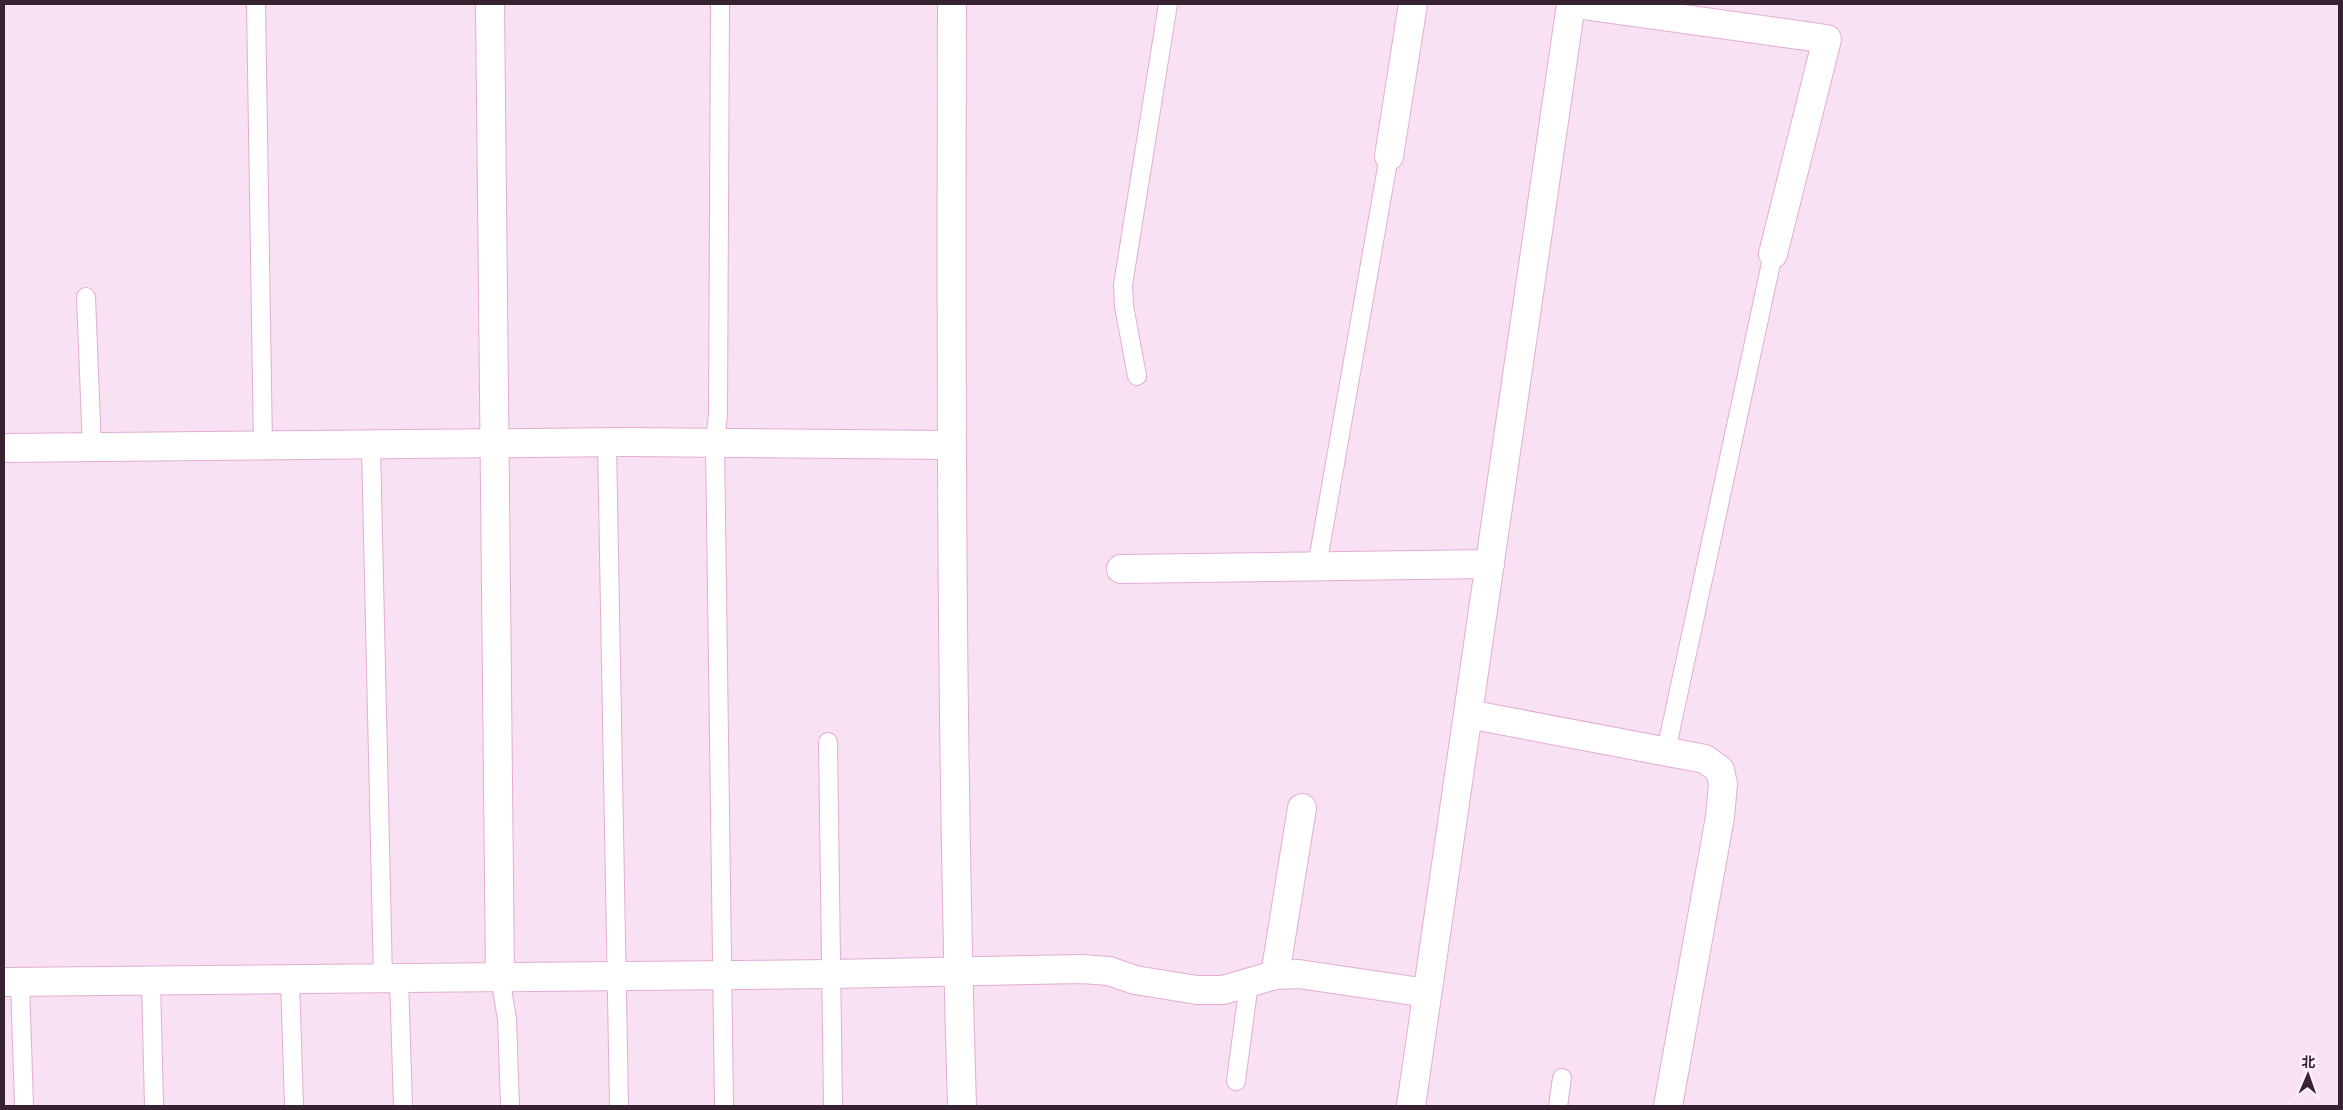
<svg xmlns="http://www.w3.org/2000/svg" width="2343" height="1110" font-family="Montserrat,'Noto Sans SC',sans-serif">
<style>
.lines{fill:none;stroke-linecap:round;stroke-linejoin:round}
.service-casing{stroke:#e3acd6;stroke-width:20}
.minor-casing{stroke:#e3acd6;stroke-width:30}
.tertiary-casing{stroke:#e3acd6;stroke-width:30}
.service{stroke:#fff;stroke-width:18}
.minor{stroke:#fff;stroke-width:28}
.tertiary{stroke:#fff;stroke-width:28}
</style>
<rect width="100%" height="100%" fill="#f8e1f2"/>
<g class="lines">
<g class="service-casing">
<g id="service">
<polyline points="256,4 263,447"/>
<polyline points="720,4 718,414 715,443 724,1106"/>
<polyline points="86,297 92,449"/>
<polyline points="1137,376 1124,306 1123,285 1168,4"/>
<polyline points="607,443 619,1106"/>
<polyline points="371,446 383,979"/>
<polyline points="1317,566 1389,156"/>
<polyline points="828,742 833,1106"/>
<polyline points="1666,751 1773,254"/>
<polyline points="500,977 507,1019 510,1106"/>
<polyline points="399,979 403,1106"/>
<polyline points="290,980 294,1106"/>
<polyline points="151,981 154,1106"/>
<polyline points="20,982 24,1106"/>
<polyline points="1236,1081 1249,983"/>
<polyline points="1558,1106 1562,1078"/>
</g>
</g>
<g class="minor-casing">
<g id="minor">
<polyline points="490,4 500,977"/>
<polyline points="1575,4 1827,39 1773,254"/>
<polyline points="1389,156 1413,4"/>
<polyline points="4,448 625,442 951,445"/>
<polyline points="1121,569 1490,564"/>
<polyline points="1468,714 1705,759 1720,770 1723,784 1720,817 1668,1106"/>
<polyline points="1275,975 1302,808"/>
<polyline points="4,982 831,974 1082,969 1109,971 1135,980 1197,990 1223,990 1275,975 1299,974 1427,993"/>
<polyline points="1411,1106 1571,4"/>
</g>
</g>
<g class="tertiary-casing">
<path id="tertiary" d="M 952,4 C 951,371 951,739 962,1106"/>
</g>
<use href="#service" class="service"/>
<use href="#minor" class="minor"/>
<use href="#tertiary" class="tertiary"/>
</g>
<rect width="2343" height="1110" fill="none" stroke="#372232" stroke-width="10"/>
<g transform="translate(2308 1075) rotate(2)" stroke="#fef2fb" stroke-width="4" paint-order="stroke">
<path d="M0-4L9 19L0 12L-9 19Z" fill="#372232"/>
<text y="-8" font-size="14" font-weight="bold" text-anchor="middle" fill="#372232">北</text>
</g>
</svg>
